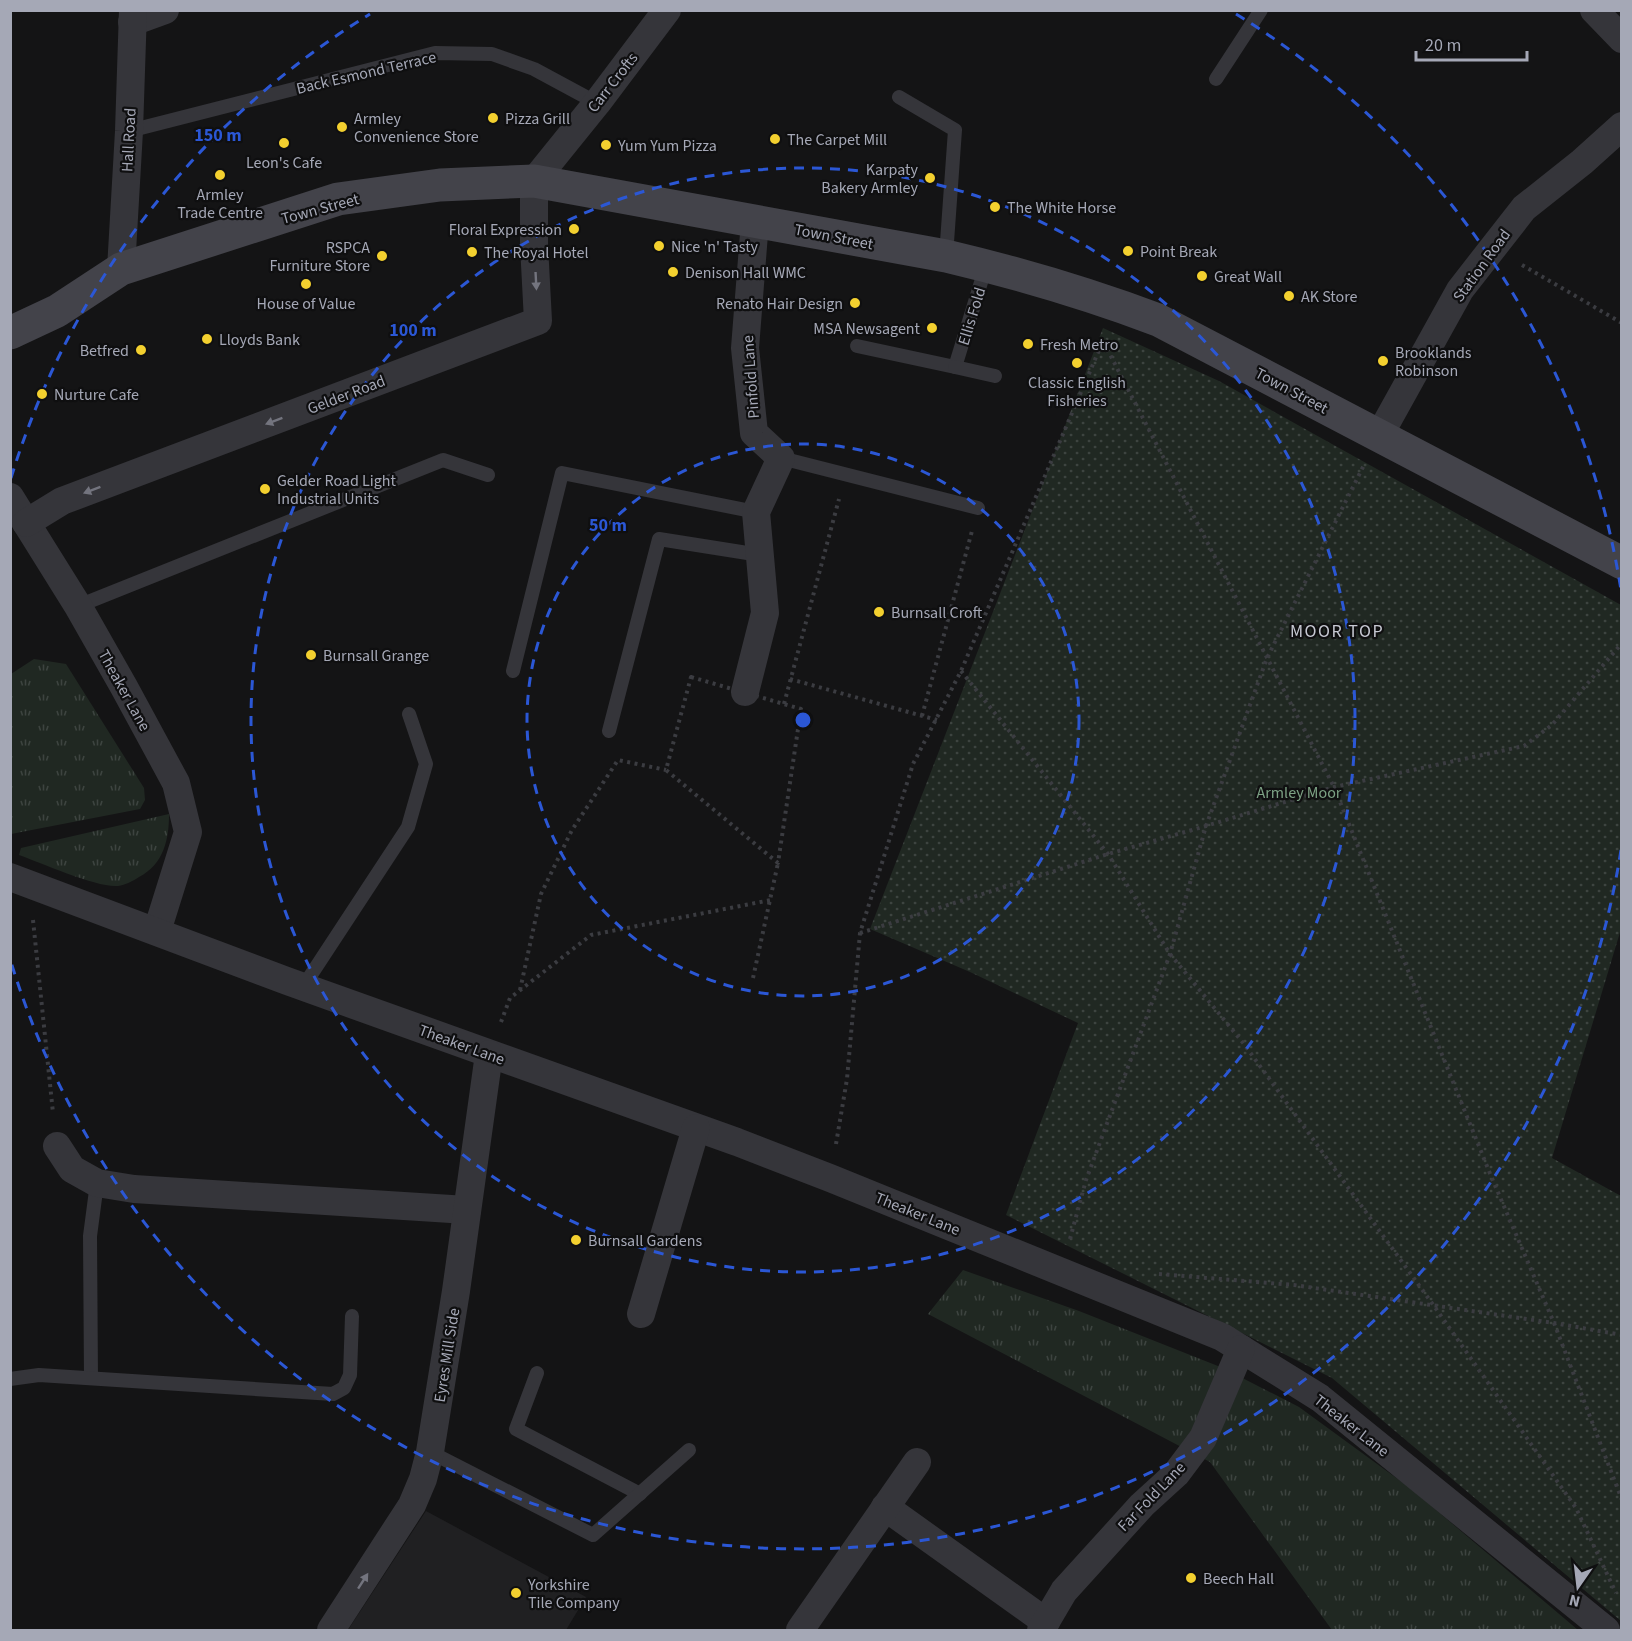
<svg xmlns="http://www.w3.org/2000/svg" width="1632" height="1641" font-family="'Source Sans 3',sans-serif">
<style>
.built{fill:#202022}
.grass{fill:url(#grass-tufts)}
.park{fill:url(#park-dots)}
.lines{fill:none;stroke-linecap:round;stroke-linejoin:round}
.path{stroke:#3b3c41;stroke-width:4;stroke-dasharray:3 4.5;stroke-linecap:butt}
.lane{stroke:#35353a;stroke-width:14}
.street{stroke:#35353a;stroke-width:28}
.secondary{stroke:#43434a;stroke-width:33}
.oneway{fill:#73747e}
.ring{fill:none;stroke:#2b57d5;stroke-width:3;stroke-dasharray:10 8}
.poi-dot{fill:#f3d02f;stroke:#0f0f10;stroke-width:2}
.labels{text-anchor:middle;stroke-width:4.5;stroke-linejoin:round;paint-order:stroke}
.street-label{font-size:16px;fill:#a5a8b6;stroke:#0f0f10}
.poi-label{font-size:16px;fill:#a5a8b6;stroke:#0f0f10;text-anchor:start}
.park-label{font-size:16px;fill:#7ca184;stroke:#0f0f10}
.neighbourhood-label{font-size:18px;letter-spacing:1.5px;fill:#c6c8d2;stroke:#0f0f10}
.centre{fill:#2b57d5;stroke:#0f0f10;stroke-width:3}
.ring-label{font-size:18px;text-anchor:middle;font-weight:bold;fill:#2b57d5;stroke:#0f0f10;stroke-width:4.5;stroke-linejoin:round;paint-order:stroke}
</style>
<defs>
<pattern id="grass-tufts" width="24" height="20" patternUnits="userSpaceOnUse" patternTransform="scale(1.5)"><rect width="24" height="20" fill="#202822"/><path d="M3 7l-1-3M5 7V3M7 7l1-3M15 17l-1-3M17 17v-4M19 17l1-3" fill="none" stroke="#3d4440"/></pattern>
<pattern id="park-dots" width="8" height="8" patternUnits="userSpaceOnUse" patternTransform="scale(1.5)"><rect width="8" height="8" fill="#202822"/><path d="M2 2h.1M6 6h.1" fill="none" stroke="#3d4440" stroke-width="1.8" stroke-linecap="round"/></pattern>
</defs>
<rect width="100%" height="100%" fill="#141415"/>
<polygon class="built" points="426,1511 586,1597 566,1630 348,1630"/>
<g class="grass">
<polygon points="34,659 66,664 144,788 145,800 140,809 11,834 11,674"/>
<path d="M 169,814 C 169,839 164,864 139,877 C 133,881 125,885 118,886 C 98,888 41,863 19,855 L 21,848 Z"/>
<polygon points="963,1270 1079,1311 1223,1368 1299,1407 1410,1488 1578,1630 1332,1630 1210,1462 928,1314"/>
</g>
<polygon class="park" points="1103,328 1219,381 1621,605 1621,929 1552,1158 1621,1196 1621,1621 1332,1378 1006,1215 1078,1023 970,972 870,929"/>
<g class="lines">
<g class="path">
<polyline points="1522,265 1622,323"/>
<polyline points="961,671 1108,854 1170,954 1244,1044 1434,1306 1576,1508 1616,1593"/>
<polygon points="691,677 801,709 778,863 666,770"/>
<polyline points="790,679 937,720"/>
<polyline points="784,704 839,499"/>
<polyline points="922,716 972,531"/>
<polyline points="33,920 53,1113"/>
<polyline points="860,933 1108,854 1206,826 1334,787 1524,746 1552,725 1622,643"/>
<polyline points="753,978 778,863"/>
<polyline points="520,990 541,894 572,830 618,760 666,770"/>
<polyline points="501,1022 510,998 591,935 771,900"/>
<polyline points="836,1144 847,1079 860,933 913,764 961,671 1103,341 1334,787 1491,1176 1554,1323 1622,1500"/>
<polyline points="1070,1239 1086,1180 1170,954 1206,826 1267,658 1364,465"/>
<polyline points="1159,1274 1294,1285 1554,1323 1622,1335"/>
</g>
<g class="lane">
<polyline points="1216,79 1261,10"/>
<polyline points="899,97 955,130 946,256"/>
<polyline points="129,131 435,53 492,54 534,69 597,103"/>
<polyline points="857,346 955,367 986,266"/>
<polyline points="955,367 995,376"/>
<polyline points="781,458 978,508"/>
<polyline points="78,606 443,460 488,475"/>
<polyline points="513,671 562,473 756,512"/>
<polyline points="609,731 659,539 760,555"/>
<polyline points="303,987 408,827 426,764 409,714"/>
<polyline points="537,1373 516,1429 640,1494"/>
<polyline points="91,1378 90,1236 97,1183"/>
<polyline points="10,1379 39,1375 333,1394 344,1388 350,1375 352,1316"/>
<polyline points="430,1452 593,1535 689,1450"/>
</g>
<g class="street">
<polyline points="1594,10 1622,39"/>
<polyline points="132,22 165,10"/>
<polyline points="121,269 129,131 133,10"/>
<polyline points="1379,436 1460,290 1524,208 1582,162 1622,126"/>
<polyline points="10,497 78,606 124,687 176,783 188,832 157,931"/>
<polyline points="26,523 62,501 538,321 534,245 534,181 597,103 667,10"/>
<polyline points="745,692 765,613 756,512 781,458 754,433 745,348 755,221"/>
<polyline points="10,877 287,981 737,1142 830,1178 1222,1337 1320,1398 1606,1630"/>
<polyline points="57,1146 72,1169 97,1183 134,1189 467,1210"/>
<polyline points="641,1314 696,1128"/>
<polyline points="885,1507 1046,1622"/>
<polyline points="331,1630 412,1505 423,1479 430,1452 456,1291 489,1054"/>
<polyline points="800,1630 917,1462"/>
<polyline points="1041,1630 1064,1591 1142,1505 1176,1474 1203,1438 1241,1349"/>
</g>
<path class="secondary" d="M 10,333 L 57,311 L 121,269 L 338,199 L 440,185 L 534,181 L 946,256 C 1018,273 1089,294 1158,320 L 1622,563"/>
</g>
<defs><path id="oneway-solid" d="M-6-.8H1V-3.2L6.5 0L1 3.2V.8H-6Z" transform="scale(1.5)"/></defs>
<g class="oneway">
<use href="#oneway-solid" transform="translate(536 281) rotate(87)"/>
<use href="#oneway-solid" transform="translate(274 421) rotate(159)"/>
<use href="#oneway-solid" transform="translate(92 490) rotate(159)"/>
<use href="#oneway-solid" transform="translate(363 1581) rotate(-57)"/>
</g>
<g class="ring">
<circle cx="803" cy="720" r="276"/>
<circle cx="803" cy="720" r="552"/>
<path d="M1621 850A828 828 0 0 1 11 962M11 478A828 828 0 0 1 370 14M1236 14A828 828 0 0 1 1621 590"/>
</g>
<g class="poi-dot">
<circle cx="493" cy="118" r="6"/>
<circle cx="342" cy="127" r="6"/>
<circle cx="775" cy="139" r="6"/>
<circle cx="284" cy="143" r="6"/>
<circle cx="606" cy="145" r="6"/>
<circle cx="220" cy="175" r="6"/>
<circle cx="930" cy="178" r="6"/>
<circle cx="995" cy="207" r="6"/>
<circle cx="574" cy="229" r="6"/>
<circle cx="659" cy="246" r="6"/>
<circle cx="1128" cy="251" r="6"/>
<circle cx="472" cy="252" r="6"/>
<circle cx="382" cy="256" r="6"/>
<circle cx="673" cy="272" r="6"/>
<circle cx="1202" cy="276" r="6"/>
<circle cx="306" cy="284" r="6"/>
<circle cx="1289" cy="296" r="6"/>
<circle cx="855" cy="303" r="6"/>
<circle cx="932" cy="328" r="6"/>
<circle cx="207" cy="339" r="6"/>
<circle cx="1028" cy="344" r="6"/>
<circle cx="141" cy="350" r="6"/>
<circle cx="1383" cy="361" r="6"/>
<circle cx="1077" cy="363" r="6"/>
<circle cx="42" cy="394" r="6"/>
<circle cx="265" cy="489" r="6"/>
<circle cx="879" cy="612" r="6"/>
<circle cx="311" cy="655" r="6"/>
<circle cx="576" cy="1240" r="6"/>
<circle cx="1191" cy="1578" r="6"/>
<circle cx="516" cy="1593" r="6"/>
</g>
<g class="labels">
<g class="street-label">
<text transform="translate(366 72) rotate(-13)" y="6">Back Esmond Terrace</text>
<text transform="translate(612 82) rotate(-52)" y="6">Carr Crofts</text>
<text transform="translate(128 140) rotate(-87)" y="6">Hall Road</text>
<text transform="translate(320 208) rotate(-15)" y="6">Town Street</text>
<text transform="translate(834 236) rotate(11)" y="6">Town Street</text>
<text transform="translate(1481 265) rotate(-54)" y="6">Station Road</text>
<text transform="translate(971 316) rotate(-73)" y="6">Ellis Fold</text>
<text transform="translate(750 377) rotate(-94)" y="6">Pinfold Lane</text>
<text transform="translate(1292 390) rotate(28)" y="6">Town Street</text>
<text transform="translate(346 394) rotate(-21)" y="6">Gelder Road</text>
<text transform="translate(125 690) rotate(61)" y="6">Theaker Lane</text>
<text transform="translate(462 1044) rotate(20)" y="6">Theaker Lane</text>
<text transform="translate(918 1213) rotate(22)" y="6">Theaker Lane</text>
<text transform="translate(446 1355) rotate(-81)" y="6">Eyres Mill Side</text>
<text transform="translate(1352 1425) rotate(38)" y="6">Theaker Lane</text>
<text transform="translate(1151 1496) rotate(-46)" y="6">Far Fold Lane</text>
</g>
<g class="poi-label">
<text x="354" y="124">Armley<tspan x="354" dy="18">Convenience Store</tspan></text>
<text x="505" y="124">Pizza Grill</text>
<text x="787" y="145">The Carpet Mill</text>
<text x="618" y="151">Yum Yum Pizza</text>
<text x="284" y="168" text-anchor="middle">Leon's Cafe</text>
<text x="918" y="175" text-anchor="end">Karpaty<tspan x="918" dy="18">Bakery Armley</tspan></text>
<text x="220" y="200" text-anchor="middle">Armley<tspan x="220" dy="18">Trade Centre</tspan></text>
<text x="1007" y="213">The White Horse</text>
<text x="562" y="235" text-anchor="end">Floral Expression</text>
<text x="671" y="252">Nice 'n' Tasty</text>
<text x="370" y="253" text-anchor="end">RSPCA<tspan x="370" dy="18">Furniture Store</tspan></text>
<text x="1140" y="257">Point Break</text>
<text x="484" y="258">The Royal Hotel</text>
<text x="685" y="278">Denison Hall WMC</text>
<text x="1214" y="282">Great Wall</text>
<text x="1301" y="302">AK Store</text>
<text x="306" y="309" text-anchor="middle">House of Value</text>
<text x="843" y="309" text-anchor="end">Renato Hair Design</text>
<text x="920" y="334" text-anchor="end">MSA Newsagent</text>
<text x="219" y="345">Lloyds Bank</text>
<text x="1040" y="350">Fresh Metro</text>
<text x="129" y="356" text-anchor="end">Betfred</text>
<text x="1395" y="358">Brooklands<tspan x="1395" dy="18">Robinson</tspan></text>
<text x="1077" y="388" text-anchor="middle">Classic English<tspan x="1077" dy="18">Fisheries</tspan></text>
<text x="54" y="400">Nurture Cafe</text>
<text x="277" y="486">Gelder Road Light<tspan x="277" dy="18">Industrial Units</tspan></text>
<text x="891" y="618">Burnsall Croft</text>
<text x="323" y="661">Burnsall Grange</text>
<text x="588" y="1246">Burnsall Gardens</text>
<text x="1203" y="1584">Beech Hall</text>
<text x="528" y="1590">Yorkshire<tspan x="528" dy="18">Tile Company</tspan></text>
</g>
<g class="park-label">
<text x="1299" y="798">Armley Moor</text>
</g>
<g class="neighbourhood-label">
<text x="1337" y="637">MOOR TOP</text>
</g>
</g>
<circle cx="803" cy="720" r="9" class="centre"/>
<g class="ring-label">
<text x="218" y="141">150 m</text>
<text x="413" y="336">100 m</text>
<text x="608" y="531">50 m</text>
</g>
<rect width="1632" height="1641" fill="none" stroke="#a5a8b6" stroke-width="24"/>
<g transform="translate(1578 1587) rotate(194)" stroke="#0f0f10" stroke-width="4.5" paint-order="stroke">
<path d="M0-4.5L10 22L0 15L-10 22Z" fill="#a5a8b6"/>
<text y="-9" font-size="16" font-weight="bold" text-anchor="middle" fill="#a5a8b6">N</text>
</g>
<path d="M1416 51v9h111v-9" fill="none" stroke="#a5a8b6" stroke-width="3"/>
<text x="1425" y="51" font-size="18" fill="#a5a8b6" stroke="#0f0f10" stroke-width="4.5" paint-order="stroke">20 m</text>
</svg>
